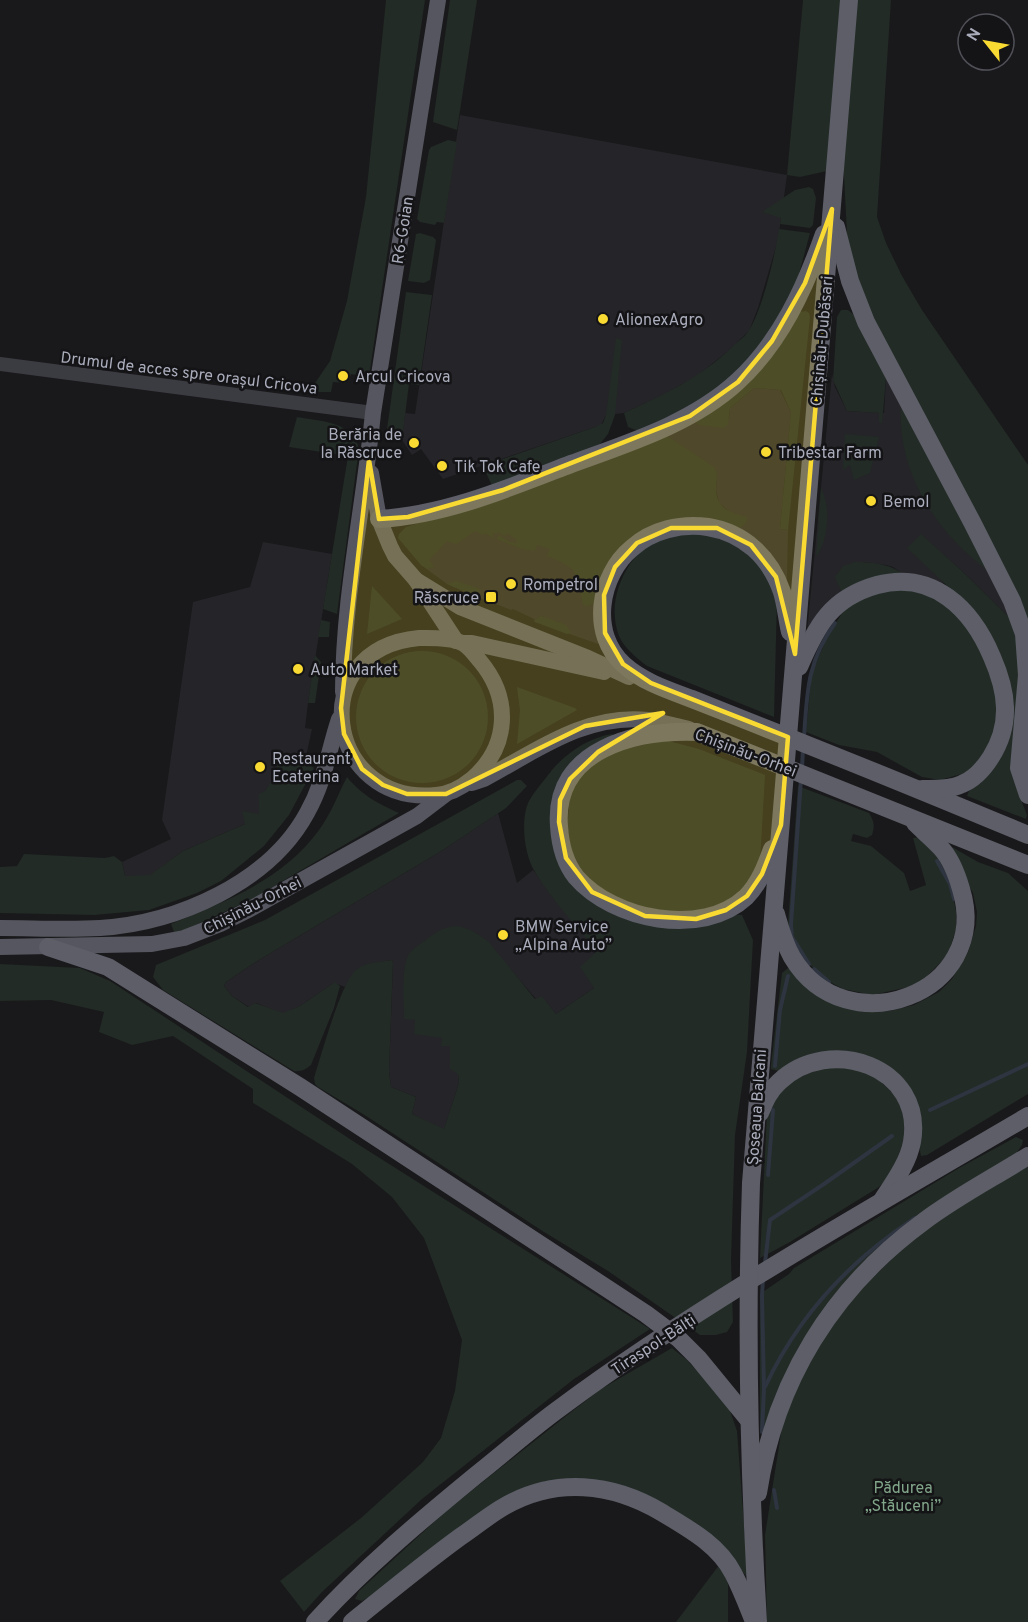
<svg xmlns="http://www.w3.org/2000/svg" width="1028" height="1622" font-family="Overpass,sans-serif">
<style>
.built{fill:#252428}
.green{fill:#222b25}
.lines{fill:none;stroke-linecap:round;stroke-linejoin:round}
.stream{stroke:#2e3440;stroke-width:4}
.tertiary{stroke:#3b3b42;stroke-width:14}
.primary{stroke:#55565f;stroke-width:16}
.trunk{stroke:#5d5e68;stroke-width:18}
.marked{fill:#f9da33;fill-opacity:0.2;stroke:#f9da33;stroke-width:4.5;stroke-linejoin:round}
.poi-dot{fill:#f9da33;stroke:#141316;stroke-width:2}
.labels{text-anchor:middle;stroke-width:5;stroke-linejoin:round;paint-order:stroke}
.street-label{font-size:16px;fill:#aaadbb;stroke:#141316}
.poi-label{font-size:16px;fill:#aaadbb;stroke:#141316;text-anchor:start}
.park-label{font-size:16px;fill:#81a68a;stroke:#141316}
</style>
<rect width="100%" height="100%" fill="#19191b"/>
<g class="built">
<polygon points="460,115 787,175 778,240 758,308 749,331 727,352 697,376 661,396 624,413 606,415 601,425 443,479 421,449 412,455 402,440 405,413 415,414"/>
<polygon points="832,374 835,387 847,411 884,413 886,378 977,543 1010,618 961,570 921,535 944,585 906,576 893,567 886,565 863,562 842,593 807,632"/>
<polygon points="754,388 780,390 791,412 780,529 788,530 787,580 737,530 731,513 719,503 716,490 717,475 664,434 697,417 729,419 730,408"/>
<polygon points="484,514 564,549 585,576 589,606 597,600 604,646 535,622 534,619 513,609 511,610 477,597 447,584 421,565 443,540"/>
<polygon points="263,542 332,554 308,703 305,728 312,729 305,761 286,758 271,805 245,824 183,851 150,876 125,876 122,862 171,839 162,820 193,602 250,587"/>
<polygon points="498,813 517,883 533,870 597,951 594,988 556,1014 542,997 536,999 511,970 458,1074 459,1083 444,1130 412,1114 416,1097 391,1087 389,1072 393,963 392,960 365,965 356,970 345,987 334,983 300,1006 283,1014 256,1003 249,1007 232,996 224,986 226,982 254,963 443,850"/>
</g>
<g class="green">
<polygon points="386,0 425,0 369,377 351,374 349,380 345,383 333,382 331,392 309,392 330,361 347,301 366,197"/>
<polygon points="450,0 477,0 457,130 433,122"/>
<polygon points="803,0 842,0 827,171 800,177 787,175"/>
<polygon points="856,0 891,0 877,217 886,243 902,276 922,310 1028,465 1028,632 868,313 848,253 843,157"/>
<polygon points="448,140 457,142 444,223 437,222 435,225 420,222 417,219 429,150 431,147"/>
<polygon points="809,187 813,189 816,198 813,225 810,228 780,224 781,218 762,212 795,190"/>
<path d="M 779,229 L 810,233 L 794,293 L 774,331 L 744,367 L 687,410 L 638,431 L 628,427 L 624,413 C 663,395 702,377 733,346 C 738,341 746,336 749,330 C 763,308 775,255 779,229 Z"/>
<polygon points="420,233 433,237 436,240 430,280 424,283 408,281 416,234"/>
<polygon points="406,292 432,295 419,385 409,384 402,440 387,429"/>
<polygon points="841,310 848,310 853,314 886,378 882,424 879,422 879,413 847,411 833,380 837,317"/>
<polygon points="806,311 809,313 810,317 788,530 780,529 791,412 781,390 754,388 730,408 728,424 724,428 700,425 696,423 697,417 799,312"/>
<polygon points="616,338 622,340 615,415 608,434 600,444 593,449 492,486 483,466 595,427 603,423 606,415"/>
<path d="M 901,406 L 991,573 C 938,535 897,474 901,406 Z"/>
<path d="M 297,417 C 322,422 350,420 359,448 L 337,614 L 323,609 L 348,456 L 289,447 Z"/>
<path d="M 664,434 L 714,467 C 718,473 717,479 716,486 C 715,508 730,513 747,517 L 746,523 L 737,530 L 660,524 L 597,600 L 589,606 L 583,605 C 577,573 579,568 547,556 L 550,549 L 537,545 L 535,551 L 522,549 L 497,539 L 499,535 L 509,542 L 516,543 L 517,540 L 507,533 L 505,536 L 498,532 L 496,534 L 492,532 L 494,538 L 485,533 L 483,535 L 475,531 L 456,544 L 447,541 L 429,560 L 434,567 L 427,569 L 421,565 L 398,538 L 399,534 L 406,527 L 515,493 Z"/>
<polygon points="845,434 879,437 870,473 854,480 850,465 843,470"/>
<path d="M 821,488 C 831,507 829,539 816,557 Z"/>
<path d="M 678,531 L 727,537 L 764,567 L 777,600 L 774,717 L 647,666 C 637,658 624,648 619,636 C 607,605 621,568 645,547 C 654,540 668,536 678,531 Z"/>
<polygon points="921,534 961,570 1010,618 1016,638 1019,660 1017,696 1018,792 1027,815 1026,819 967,796 969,791 981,783 1011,733 1013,698 984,623 979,616 907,548"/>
<path d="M 855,562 C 874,562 891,564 906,576 L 842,593 L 835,577 L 843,566 Z"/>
<polygon points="456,581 480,589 477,597 447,584"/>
<polygon points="372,586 402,619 367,634"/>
<polygon points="881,590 911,590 939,598 973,631 999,700 994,739 969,772 940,780 922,777 877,752 839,745 806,732 811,680 815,665 828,636 847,605"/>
<polygon points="541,616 566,625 571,633 567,634 535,622 534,621"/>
<polygon points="321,620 330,622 329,637 318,637"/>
<circle cx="422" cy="717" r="66"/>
<polygon points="315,655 321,662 315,703 308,703"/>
<polygon points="517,687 575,708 577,710 517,744 520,710"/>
<path d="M 612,734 L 615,736 L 604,743 L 551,817 L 599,906 L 742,915 L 753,940 L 747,1052 L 735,1135 L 731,1260 L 733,1322 L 727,1332 L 716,1335 L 700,1335 L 608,1271 L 544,1232 L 363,1114 L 318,1087 L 315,1084 L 314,1078 C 321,1056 341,982 356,970 C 365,962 381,962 392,960 L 393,963 L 389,1072 L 391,1087 L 416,1097 L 412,1114 L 444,1129 L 459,1083 L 458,1074 L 450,1069 L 450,1046 L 441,1046 L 442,1038 L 414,1034 L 415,1020 L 404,1019 C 404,999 401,977 407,958 C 409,951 417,946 423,942 C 450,920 462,922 489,942 L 535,999 L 542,996 L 556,1014 L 594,988 L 580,967 L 597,951 C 576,926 552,900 535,872 C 524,855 520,819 529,801 C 534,792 542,783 548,775 C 563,755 587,738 612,734 Z"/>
<polygon points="665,740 699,749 765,775 760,862 750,885 725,904 682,914 618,902 583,874 573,854 567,833 570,792 579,777 594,763 612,752"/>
<polygon points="279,757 305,761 314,768 289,815 264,846 221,881 197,893 149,910 94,915 0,913 0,867 17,866 24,854 105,858 114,856 122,862 125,876 150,875 183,851 245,824 242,811 259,814 259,794 265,791 271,782 275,782"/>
<path d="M 347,777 C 363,796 377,803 399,813 L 252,899 L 183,931 L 174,932 L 171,924 C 226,901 283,880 319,830 C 331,814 338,794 347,777 Z"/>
<path d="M 517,780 L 521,780 L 527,786 L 506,808 L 443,850 L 254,963 L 226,982 L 224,986 L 232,996 L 248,1007 L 255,1003 L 283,1013 L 300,1006 L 335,982 L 340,986 L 334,1008 L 311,1065 C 306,1069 302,1072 294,1071 L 163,990 L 153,977 L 156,965 L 265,920 Z"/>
<path d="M 798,786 L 869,813 C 874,821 875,826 872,835 L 867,838 L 853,834 L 851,841 L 871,846 L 904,873 L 910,891 L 926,885 L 913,838 L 920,837 L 932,847 L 948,871 L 956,911 L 956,929 L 948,955 L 918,985 L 872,995 L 843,989 L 830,982 L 809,964 L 792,937 L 788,924 Z"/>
<polygon points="952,847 978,862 1008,873 1028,891 1028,1094 927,1155 921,1156 920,1151 921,1124 884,1066 778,1071 771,1069 771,1065 782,973 788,968 869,1011 890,1011 914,1005 939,992 952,979 968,952 976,926 977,912 973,893 949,851"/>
<polygon points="0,964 80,968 110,981 356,1143 650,1329 574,1379 422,1499 322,1592 304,1612 280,1581 361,1518 423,1462 441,1438 455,1391 462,1340 424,1238 392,1197 352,1164 253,1103 253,1089 173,1036 132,1045 99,1032 104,1012 51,1000 0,1001"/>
<path d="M 828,1066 L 842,1066 L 873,1075 L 894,1094 L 903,1111 L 906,1134 L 892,1173 L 879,1187 L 790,1242 L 760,1258 L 767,1112 C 787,1080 793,1079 828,1066 Z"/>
<polygon points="1016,1137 1023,1140 1022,1145 1012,1160 864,1261 765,1433 760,1432 760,1294 789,1274 794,1268 959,1168"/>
<polygon points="1028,1164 1028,1622 767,1622 765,1535 782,1427 792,1394 839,1311 921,1230"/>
<polygon points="672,1348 687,1360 728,1405 737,1431 748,1578 715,1541 673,1511 545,1481 369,1597 362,1601 355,1599 359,1591 446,1511 566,1416 601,1389"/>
<polygon points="720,1564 728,1584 728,1622 676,1622"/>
</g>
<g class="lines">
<g class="stream">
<path d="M 804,738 C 807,692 807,662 835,623"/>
<polyline points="802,768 803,749"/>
<polyline points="801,779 791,925 792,937 809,964"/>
<polyline points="937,861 950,884 954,899"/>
<polyline points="814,969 829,982"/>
<polyline points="775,1066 780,1010 788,976"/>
<polyline points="930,1110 1028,1064"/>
<polyline points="768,1175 773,1110"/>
<polyline points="765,1263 770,1220 824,1184 892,1136"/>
<path d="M 765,1387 C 798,1316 849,1261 915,1218"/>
<polyline points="762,1432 764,1389 762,1295 763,1279"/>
<polyline points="774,1490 777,1508"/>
</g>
<polyline class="tertiary" points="0,364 373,413"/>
<g class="primary">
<polyline points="371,473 379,519 390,546 395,556 416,580 456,641"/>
<polyline points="416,580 460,607 588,658 629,677"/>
<path d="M 419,638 C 432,638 453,637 464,644 C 470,648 475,655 480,661 C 511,698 510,746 472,779 C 461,788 450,794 436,795 C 326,806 302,649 419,638 Z"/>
<polyline points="463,643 472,643 604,672"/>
<path d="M 343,692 C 343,598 364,506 373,413 L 438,0"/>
<path d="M 472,783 L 484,779 C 536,751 586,713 648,720 C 662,722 675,726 689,729"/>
<path d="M 0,928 C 33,928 67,930 100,928 C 177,923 269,883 307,813 C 325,781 328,752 339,719"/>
<polyline points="0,947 152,944 184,938 220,924 250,909 417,816 446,794"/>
</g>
<g class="trunk">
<polyline points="836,227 850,281 866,322 972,522 1012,601 1024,634 1027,675 1019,768 1028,795"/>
<path d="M 379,519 C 445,515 509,488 571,464 C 628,443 691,424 737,382 C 780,343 805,288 824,234"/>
<path d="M 790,632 C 787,619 786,605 782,592 C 770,557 744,533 708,527 C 681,523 652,530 632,548 C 599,575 589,634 624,665 C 643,682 668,690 692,699 C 715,708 737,717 760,726 C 849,761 939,798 1028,835"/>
<path d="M 799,667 C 817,625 831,598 877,585 C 933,570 972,609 992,657 C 1007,691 1012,724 991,757 C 984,768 975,779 962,784 C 950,790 934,789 922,789"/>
<path d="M 772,849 C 766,866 759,884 746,897 C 702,938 613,920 576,877 C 565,863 560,843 559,826 C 553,748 637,730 697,732 L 1028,865"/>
<path d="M 776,914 C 780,928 784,943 792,957 C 846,1048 993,993 961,889 C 957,875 951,859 941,848 C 933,839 923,831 915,823"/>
<polyline points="48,947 108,967 300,1087 646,1314 678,1338 698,1358 748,1419"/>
<path d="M 760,1113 C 765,1101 769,1091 779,1082 C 829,1034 925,1066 912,1142 C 908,1163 894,1182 883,1199"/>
<path d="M 758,1493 C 775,1381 832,1289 923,1222 C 956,1197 993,1178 1028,1156"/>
<path d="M 315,1622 C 364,1568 419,1522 475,1476 C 503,1454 531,1429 560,1408 C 707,1299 870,1209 1028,1116"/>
<path d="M 352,1622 C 388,1593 423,1564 460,1537 C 475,1527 489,1515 505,1506 C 556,1477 612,1483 661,1512 C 687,1528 718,1544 733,1573 C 741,1588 747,1604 753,1619"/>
<path d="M 758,1622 C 749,1476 746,1330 751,1183 L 849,0"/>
</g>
</g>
<path class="marked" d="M 832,209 L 795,654 L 776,577 L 751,545 L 717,528 L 671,528 L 637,543 L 615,567 L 604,595 L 605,633 L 623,664 L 651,683 L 788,737 L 781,825 L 762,874 L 747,896 L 726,910 L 696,919 L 645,916 L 592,892 L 566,858 L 559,822 L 560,800 L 570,779 L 598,752 L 663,713 L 585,726 L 446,794 L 407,794 L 383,785 L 362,769 L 344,734 L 341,708 L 369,460 L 379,519 L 408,517 L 503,490 L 690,416 L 738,382 L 772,341 L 805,283 Z"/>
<g class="poi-dot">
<circle cx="603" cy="319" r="6"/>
<circle cx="343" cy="376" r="6"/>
<circle cx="414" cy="443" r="6"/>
<circle cx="766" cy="452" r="6"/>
<circle cx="442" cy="466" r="6"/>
<circle cx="871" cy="501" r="6"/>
<circle cx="511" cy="584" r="6"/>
<rect x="485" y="591" width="12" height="12" rx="3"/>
<circle cx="298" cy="669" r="6"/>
<circle cx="260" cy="767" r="6"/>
<circle cx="503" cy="935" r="6"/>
</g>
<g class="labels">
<g class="street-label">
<text transform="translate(402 230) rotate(-81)" y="6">R6-Goian</text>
<text transform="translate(821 341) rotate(-85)" y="6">Chișinău-Dubăsari</text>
<text transform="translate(189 372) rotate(7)" y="6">Drumul de acces spre orașul Cricova</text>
<text transform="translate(746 752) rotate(21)" y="6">Chișinău-Orhei</text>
<text transform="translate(252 905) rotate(-27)" y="6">Chișinău-Orhei</text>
<text transform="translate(756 1107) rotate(-86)" y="6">Șoseaua Balcani</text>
<text transform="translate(653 1344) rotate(-33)" y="6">Tiraspol-Bălți</text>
</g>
<g class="poi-label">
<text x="615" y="325">AlionexAgro</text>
<text x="355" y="382">Arcul Cricova</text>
<text x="402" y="440" text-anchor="end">Berăria de<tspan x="402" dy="18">la Răscruce</tspan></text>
<text x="778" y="458">Tribestar Farm</text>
<text x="454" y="472">Tik Tok Cafe</text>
<text x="883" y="507">Bemol</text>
<text x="523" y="590">Rompetrol</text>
<text x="479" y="603" text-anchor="end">Răscruce</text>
<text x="310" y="675">Auto Market</text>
<text x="272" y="764">Restaurant<tspan x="272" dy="18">Ecaterina</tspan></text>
<text x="515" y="932">BMW Service<tspan x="515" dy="18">„Alpina Auto”</tspan></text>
</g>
<g class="park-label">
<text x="903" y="1493">Pădurea<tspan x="903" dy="18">„Stăuceni”</tspan></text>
</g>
</g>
<g transform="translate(986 42) rotate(301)"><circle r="28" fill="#141316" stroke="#505158" stroke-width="1.5"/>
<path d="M0-4.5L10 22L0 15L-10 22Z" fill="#f9da33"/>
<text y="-9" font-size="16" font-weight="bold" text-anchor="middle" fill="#aaadbb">N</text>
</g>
</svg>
